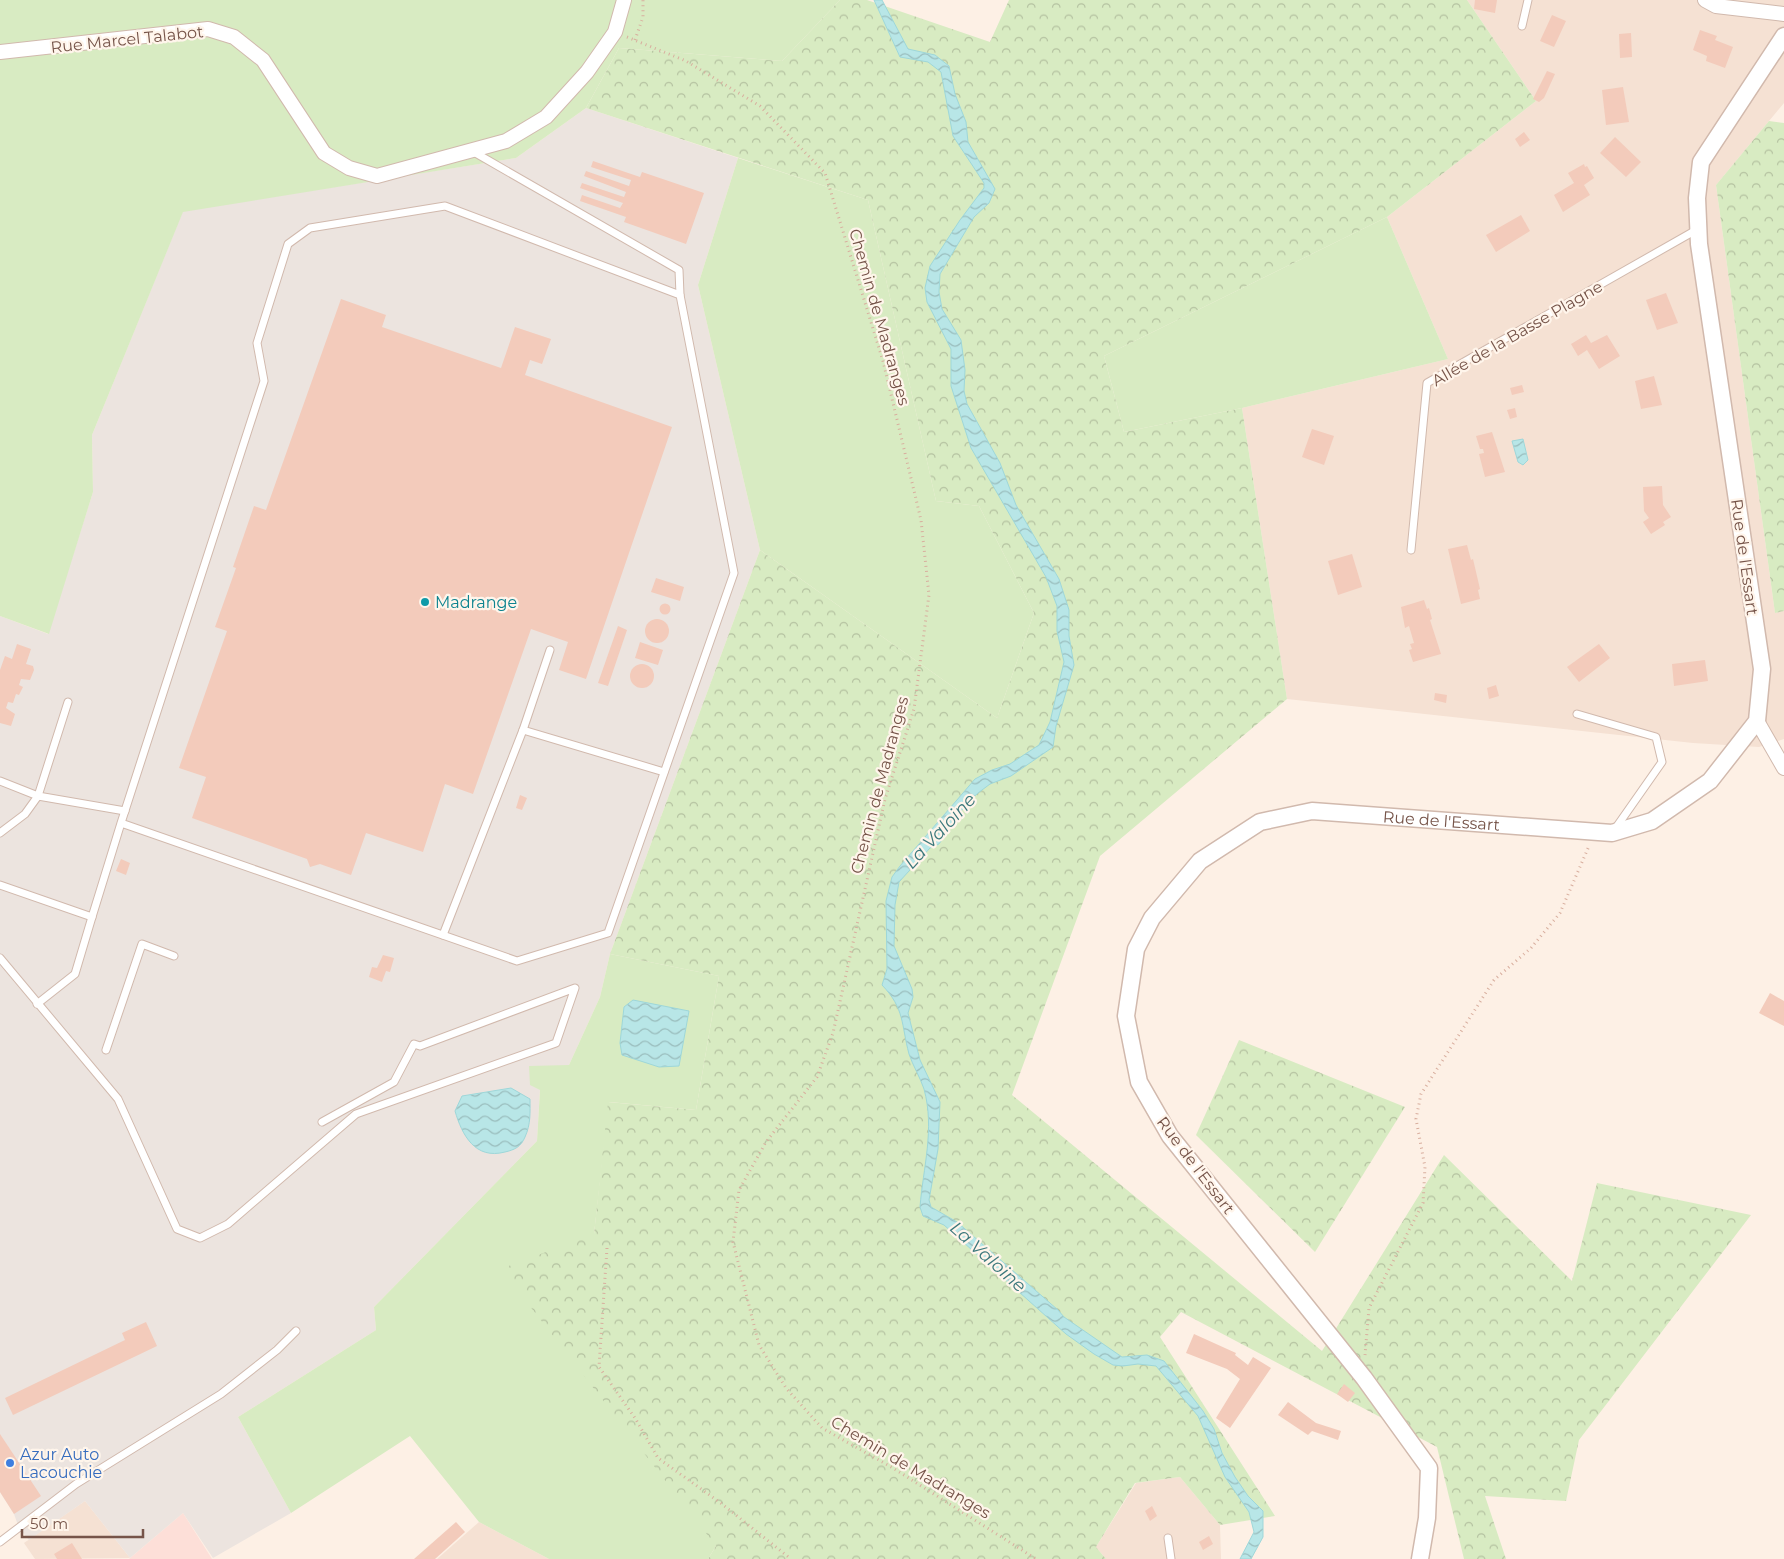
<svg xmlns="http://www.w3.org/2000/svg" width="1784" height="1559" font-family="Montserrat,sans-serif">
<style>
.residential{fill:#f5e1d3}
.commercial{fill:#fddfd8}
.industrial{fill:#ece4df}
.green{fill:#d8ebc2}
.forest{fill:url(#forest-crowns)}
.water{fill:url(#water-waves);stroke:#9ed7d9}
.building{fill:#f3cbbb}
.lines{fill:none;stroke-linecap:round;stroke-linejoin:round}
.service-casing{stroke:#d1b9ad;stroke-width:9}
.minor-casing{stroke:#d1b9ad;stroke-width:16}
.tertiary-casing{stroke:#d1b9ad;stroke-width:19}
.path{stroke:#d8ae9e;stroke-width:3;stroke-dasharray:1 4;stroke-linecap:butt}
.service{stroke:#fff;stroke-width:7}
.minor{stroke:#fff;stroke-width:14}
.tertiary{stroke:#fff;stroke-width:16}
.culture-dot{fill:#0f9aa8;stroke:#fff5eb;stroke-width:2}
.shop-dot{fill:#3f7fe0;stroke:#fff5eb;stroke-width:2}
.labels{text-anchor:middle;stroke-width:4.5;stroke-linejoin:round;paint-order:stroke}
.street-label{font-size:16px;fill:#765449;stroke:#fff5eb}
.culture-label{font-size:16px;fill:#0d838f;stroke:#fff5eb;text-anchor:start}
.shop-label{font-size:16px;fill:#366cbe;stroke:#fff5eb;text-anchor:start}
.water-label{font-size:18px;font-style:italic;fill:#3c787c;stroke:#fff5eb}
</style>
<defs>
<pattern id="forest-crowns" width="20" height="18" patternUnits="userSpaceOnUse" patternTransform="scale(1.25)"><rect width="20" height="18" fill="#d8ebc2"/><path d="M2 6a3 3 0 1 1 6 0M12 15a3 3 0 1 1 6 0" fill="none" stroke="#b4c1a0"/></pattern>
<pattern id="water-waves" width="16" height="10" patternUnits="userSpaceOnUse" patternTransform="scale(1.25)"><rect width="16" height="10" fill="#b8e6e7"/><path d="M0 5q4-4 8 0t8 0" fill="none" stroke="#9abdbd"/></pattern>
</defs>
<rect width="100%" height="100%" fill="#fdf0e5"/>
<g class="residential">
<polygon points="1467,0 1784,0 1784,103 1716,185 1775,613 1784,611 1784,739 1759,747 1693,743 1287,699 1242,408 1448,359 1387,217 1536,101"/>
<polygon points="1180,1477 1220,1525 1221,1559 1106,1559 1096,1547 1136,1483"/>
<polygon points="85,1501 130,1558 35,1559 24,1543"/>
<polygon points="479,1522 549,1559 437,1559"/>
</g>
<polygon class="commercial" points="183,1513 212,1559 129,1559"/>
<polygon class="industrial" points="586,108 738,158 698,285 760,550 610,954 600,997 569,1065 540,1089 537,1141 374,1307 376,1330 238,1417 291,1513 213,1558 183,1513 130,1558 85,1501 29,1540 19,1528 14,1514 0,1492 0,616 48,634 93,492 92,435 183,211 516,158"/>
<g class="green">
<polygon points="0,0 840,0 782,61 619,48 586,108 516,158 183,212 92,435 93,492 49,634 0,616"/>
<polygon points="738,158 868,200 936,501 979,506 1034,613 997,718 760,550 698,285"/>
<polygon points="1387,217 1448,359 1242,408 1124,432 1104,356"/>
<polygon points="610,954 719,976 696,1110 609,1102 594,1234 716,1546 708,1559 549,1559 479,1522 410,1436 291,1513 238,1417 376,1330 374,1307 537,1141 540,1090 530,1085 529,1066 569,1065 600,997"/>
</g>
<g class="forest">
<polygon points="840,0 867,0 990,42 1009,0 1467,0 1536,101 1387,217 1104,356 1124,432 1242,408 1287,699 1100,856 1012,1095 1322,1351 1444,1155 1572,1281 1597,1183 1751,1215 1579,1440 1566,1501 1485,1496 1506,1559 1464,1559 1437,1447 1181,1312 1160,1337 1275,1516 1220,1525 1180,1477 1135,1483 1096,1547 1106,1559 708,1559 716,1546 501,1269 594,1234 608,1102 696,1110 719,976 610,954 760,550 997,718 1034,613 979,506 936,501 868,200 586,108 619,48 782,61"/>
<polygon points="1769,121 1784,123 1784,611 1775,613 1716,185"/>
<polygon points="1239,1040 1405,1107 1315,1252 1196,1135"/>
</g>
<g class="water">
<path d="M 874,0 L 882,0 L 908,49 L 935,55 L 949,66 L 955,94 L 966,122 L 968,142 L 995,189 L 989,203 L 974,217 L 940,274 L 939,292 L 942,309 L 961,340 L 965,370 L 964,391 L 967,404 L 1000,463 L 1016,505 L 1059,579 L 1069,610 L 1069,636 L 1074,665 L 1056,726 L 1053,747 L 1011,776 L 990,784 L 978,793 L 966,804 L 939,844 L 930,848 L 899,882 L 895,905 L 894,946 L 912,989 L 913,997 L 908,1013 L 920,1060 L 940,1102 L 938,1149 L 929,1200 L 931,1207 L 957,1222 L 1058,1310 L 1064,1317 L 1122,1357 L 1147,1355 L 1164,1361 L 1203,1411 L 1214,1429 L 1222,1453 L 1235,1477 L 1248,1496 L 1263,1511 L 1263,1537 L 1251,1559 L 1240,1559 L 1254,1532 L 1249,1512 L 1225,1477 L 1198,1416 L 1156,1366 L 1138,1364 L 1123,1366 L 1113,1365 L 1094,1354 L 1066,1334 L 944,1225 L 923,1216 L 920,1207 C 923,1168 935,1129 924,1089 C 920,1077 913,1066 909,1054 C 901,1024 905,1009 882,985 L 887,969 L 886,901 L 892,877 L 900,866 L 975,779 L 992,770 L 1010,764 L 1039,745 L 1050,722 L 1064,662 L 1057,631 L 1057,606 L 1046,577 L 971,448 L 951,386 L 951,349 L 927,302 L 925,288 L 930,266 L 960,220 L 984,188 L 984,183 L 953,136 L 941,72 L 928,62 L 900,57 Z"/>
<polygon points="1523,439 1528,460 1523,465 1518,462 1512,441"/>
<polygon points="633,1000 689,1011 679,1066 659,1067 622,1055 620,1043 624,1007"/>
<path d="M 511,1088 L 530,1099 C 530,1112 531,1124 525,1137 C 521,1147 514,1150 505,1152 C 475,1160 462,1135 455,1111 L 462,1096 Z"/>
</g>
<g class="building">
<polygon points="1475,0 1497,0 1495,13 1474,9"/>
<polygon points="1552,15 1566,21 1554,47 1540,41"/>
<polygon points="1700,30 1717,36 1715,40 1733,47 1725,68 1706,61 1707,56 1693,50"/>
<polygon points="1631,33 1632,57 1620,58 1619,34"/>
<polygon points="1547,71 1555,74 1544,98 1539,102 1533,99"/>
<polygon points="1623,87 1629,122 1606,125 1602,90"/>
<polygon points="1524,132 1530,140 1520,147 1515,139"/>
<polygon points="1615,137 1641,162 1626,177 1600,153"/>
<polygon points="593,161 640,177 642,172 704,193 686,244 624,222 626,217 580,201 582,195 620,208 623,203 580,188 582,183 624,197 626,192 584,176 586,171 629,186 631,180 591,167"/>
<polygon points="1584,164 1585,167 1587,166 1594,178 1584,185 1590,195 1563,212 1554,195 1574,183 1568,173"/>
<polygon points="1521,215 1530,231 1496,252 1486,235"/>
<polygon points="1666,293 1678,323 1657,330 1646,300"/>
<polygon points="341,299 386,315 382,327 501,368 515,327 551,339 542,364 530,360 525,375 672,427 586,679 559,670 568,642 531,629 473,794 445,784 423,852 366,833 351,875 320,864 310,867 307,859 192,818 206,777 179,768 227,631 215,627 236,568 233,567 254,506 266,510"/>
<polygon points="1586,335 1591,343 1607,335 1620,356 1599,369 1587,350 1578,356 1571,344"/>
<polygon points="1654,376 1662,405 1641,409 1635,381"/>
<polygon points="1522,385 1524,392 1512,395 1510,388"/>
<polygon points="1515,408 1517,417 1510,419 1507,410"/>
<polygon points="1312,429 1334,436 1324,465 1302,457"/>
<polygon points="1492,432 1505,472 1485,477 1479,454 1484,453 1483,449 1480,449 1476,436"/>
<polygon points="1662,486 1663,505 1671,517 1663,522 1665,525 1651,534 1643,522 1649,518 1644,511 1643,487"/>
<polygon points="1467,545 1471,560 1473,559 1480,589 1478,590 1480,599 1461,604 1448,549"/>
<polygon points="1352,554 1362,587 1338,595 1328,561"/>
<polygon points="656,578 684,587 680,601 651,592"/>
<polygon points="1424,600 1427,609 1429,608 1432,619 1430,620 1441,654 1413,662 1409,650 1412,649 1410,644 1414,643 1409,626 1405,628 1401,607"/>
<circle cx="665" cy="609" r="5.5"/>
<circle cx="657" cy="631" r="12"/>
<polygon points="618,626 627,630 608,686 598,683"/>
<polygon points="640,642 663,650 658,665 635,658"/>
<polygon points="17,644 31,649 26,664 33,666 34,670 30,680 21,679 19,685 23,687 19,695 16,694 13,703 8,702 6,708 15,714 11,726 0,723 0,670 5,656 12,659"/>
<polygon points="1599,644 1610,658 1579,682 1567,667"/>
<polygon points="1705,660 1708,681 1674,686 1672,664"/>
<circle cx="642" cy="676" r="12"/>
<polygon points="1496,685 1499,696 1489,699 1487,688"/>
<polygon points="1435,693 1447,695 1446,703 1434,700"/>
<polygon points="520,795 527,798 522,810 516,808"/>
<polygon points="121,859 130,863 126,875 116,871"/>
<polygon points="383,955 394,958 390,972 386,971 382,982 369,977 372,967 377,968"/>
<polygon points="1770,993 1784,1001 1784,1026 1759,1013"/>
<polygon points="146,1322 157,1346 13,1415 5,1398 125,1340 122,1333"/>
<polygon points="1194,1334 1236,1353 1235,1355 1248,1365 1253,1357 1271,1368 1230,1428 1216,1418 1240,1379 1227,1369 1186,1353"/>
<polygon points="1344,1384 1355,1393 1348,1402 1337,1394"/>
<polygon points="1288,1402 1316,1423 1341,1431 1338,1440 1312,1431 1308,1435 1278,1415"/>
<polygon points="0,1434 41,1496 14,1514 0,1492"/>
<polygon points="1152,1506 1157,1516 1150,1521 1145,1511"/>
<polygon points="456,1522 465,1532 435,1559 414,1559"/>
<polygon points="1209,1536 1213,1544 1203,1550 1199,1542"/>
<polygon points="72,1543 82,1559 57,1559 54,1554"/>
</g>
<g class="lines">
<g class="service-casing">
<g id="service">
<polyline points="1522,26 1528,0"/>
<polyline points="472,151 679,270 680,295"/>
<polyline points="1411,550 1427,383 1698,229"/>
<polyline points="1577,714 1656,737 1662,762 1615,829"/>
<polyline points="523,730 550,650"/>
<polyline points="0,781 38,796 125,811"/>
<polyline points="0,833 25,814 38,796 68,702"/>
<polyline points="0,885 92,917 121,823 264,381 257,343 288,244 310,228 445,206 680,295 734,573 608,933 517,961 121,823"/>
<polyline points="443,935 523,730 664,772"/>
<polyline points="0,958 118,1099 177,1229 200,1238 228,1224 356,1114 556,1043 575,988 420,1046 414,1044 394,1082 322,1122"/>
<polyline points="37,1004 75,974 92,917"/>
<polyline points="106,1050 142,944 174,956"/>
<polyline points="1168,1538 1171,1559"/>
<polyline points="0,1542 76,1484 221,1394 277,1350 296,1331"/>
</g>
</g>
<g class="minor-casing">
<g id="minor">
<polyline points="1705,0 1716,6 1784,14"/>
<polyline points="0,52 208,29 234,37 263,60 324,153 349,168 377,176 506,141 546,117 587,72 615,32 624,0"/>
<polyline points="1757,721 1784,768"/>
</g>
</g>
<g class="tertiary-casing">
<g id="tertiary">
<path id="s1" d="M 1420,1559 L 1427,1518 L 1429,1468 L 1364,1378 L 1170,1136 L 1139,1082 L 1126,1016 L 1136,949 L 1152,918 L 1200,861 L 1260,822 L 1312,811 L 1612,833 L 1652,821 L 1710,781 L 1757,721 L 1762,669 L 1699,244 L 1697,198 L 1701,162 L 1784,36"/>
</g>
</g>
<g class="path">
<polyline points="627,37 686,61 760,106 825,173 883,361 921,520 929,595 914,709 885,799 833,1033 817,1077 766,1142 739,1190 733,1242 759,1345 786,1388 822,1428 893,1468 1036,1559"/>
<polyline points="635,40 643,17 643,0"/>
<polyline points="607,1248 599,1367 635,1418 658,1458 722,1504 791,1559"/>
<polyline points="1365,1355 1369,1308 1423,1203 1425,1167 1416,1119 1421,1094 1494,980 1531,948 1560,913 1589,846"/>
</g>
<use href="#service" class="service"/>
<use href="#minor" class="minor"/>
<use href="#tertiary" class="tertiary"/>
</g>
<circle class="culture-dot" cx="425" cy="602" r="5"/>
<circle class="shop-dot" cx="10" cy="1463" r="5"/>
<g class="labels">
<g class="street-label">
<text transform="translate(127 39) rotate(-6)" y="6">Rue Marcel Talabot</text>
<text transform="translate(880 317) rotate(74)" y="6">Chemin de Madranges</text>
<text transform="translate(1517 333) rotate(-30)" y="6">Allée de la Basse Plagne</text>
<text transform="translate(1745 557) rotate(82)" y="6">Rue de l'Essart</text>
<text transform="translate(879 785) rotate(-75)" y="6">Chemin de Madranges</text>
<text dy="6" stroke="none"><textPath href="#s1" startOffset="1074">Rue de l'Essart</textPath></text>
<text transform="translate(1196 1165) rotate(53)" y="6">Rue de l'Essart</text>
<text transform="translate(911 1467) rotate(31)" y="6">Chemin de Madranges</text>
</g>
<g class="culture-label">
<text x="435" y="608">Madrange</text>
</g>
<g class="shop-label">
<text x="20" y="1460">Azur Auto<tspan x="20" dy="18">Lacouchie</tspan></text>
</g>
<g class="water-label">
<text transform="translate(940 831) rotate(-47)" y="6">La Valoine</text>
<text transform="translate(988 1257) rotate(42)" y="6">La Valoine</text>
</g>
</g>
<path d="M22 1529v8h121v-8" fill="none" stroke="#765449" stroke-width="2.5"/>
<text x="30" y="1529" font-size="15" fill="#765449" stroke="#fff5eb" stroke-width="4" paint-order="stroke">50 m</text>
</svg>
